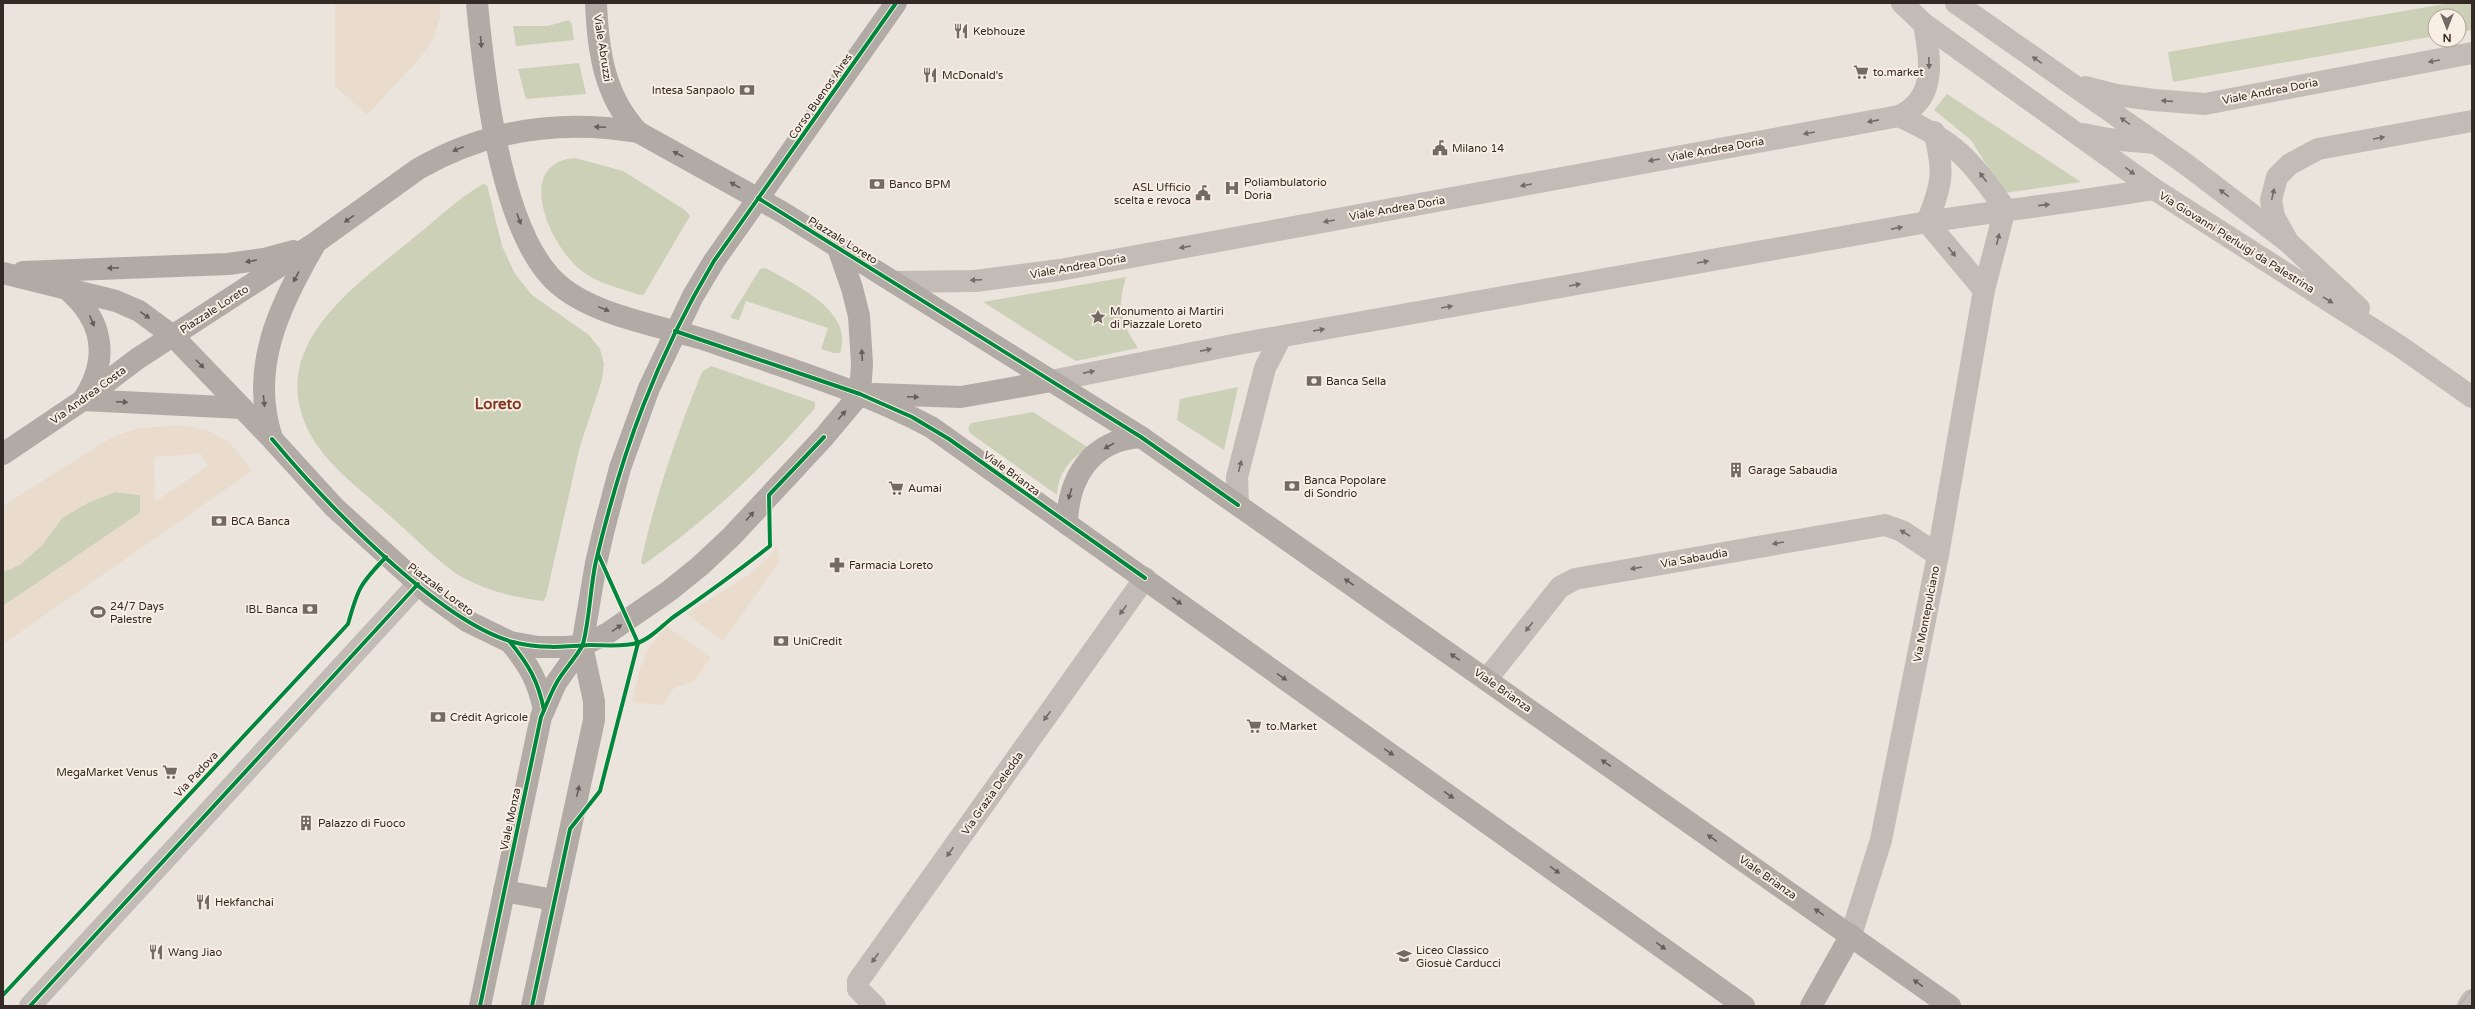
<svg xmlns="http://www.w3.org/2000/svg" width="2475" height="1009" font-family="'Varela Round',sans-serif">
<style>
.green{fill:#ccd0b6}
.plaza{fill:#eadccc;fill-rule:evenodd}
.lines{fill:none;stroke-linecap:round;stroke-linejoin:round}
.minor{stroke:#c3bcb6;stroke-width:22}
.major{stroke:#b2aaa5;stroke-width:22}
.tram{stroke:#aba5a1;stroke-width:1}
.cycleway-casing{stroke:#f9eee3;stroke-width:6}
.cycleway{stroke:#00873e;stroke-width:4}
.oneway{fill:#665d58}
.oneway2{fill:#746b66}
.labels{text-anchor:middle;stroke-width:4;stroke-linejoin:round;paint-order:stroke}
.poi-label{font-size:11px;fill:#332925;stroke:#f9eee3;text-anchor:start}
.street-label{font-size:11px;fill:#332925;stroke:#f9eee3}
.district-label{font-size:15px;font-weight:bold;fill:#82361f;stroke:#f9eee3}
</style>
<rect width="100%" height="100%" fill="#ebe4dd"/>
<g class="green">
<polygon points="2450,3 2472,3 2472,30 2459,32 2459,16 2435,16 2435,36 2173,82 2168,52"/>
<polygon points="569,20 572,25 574,40 516,46 513,26 548,26"/>
<polygon points="579,63 586,94 526,99 518,69"/>
<polygon points="1947,94 2081,182 2004,193 1971,140 1934,110"/>
<path d="M 575,158 L 623,171 L 685,210 L 690,216 L 644,294 L 640,295 C 620,288 599,284 582,271 C 551,248 512,163 575,158 Z"/>
<path d="M 483,184 L 487,185 L 502,246 L 515,274 L 532,295 L 589,335 L 600,349 L 604,364 L 602,380 L 580,446 L 546,597 L 543,601 C 513,597 486,591 460,576 C 439,563 410,533 390,516 C 358,487 315,458 302,415 C 277,338 360,282 411,240 C 434,222 457,199 483,184 Z"/>
<path d="M 766,268 C 794,285 855,310 840,353 L 834,353 L 821,349 L 828,328 L 746,301 L 739,320 L 731,318 L 731,316 L 760,269 Z"/>
<path d="M 1126,277 C 1117,309 1120,321 1138,348 L 1076,361 L 983,302 Z"/>
<path d="M 711,366 L 815,402 L 815,408 C 764,467 707,520 643,565 L 641,562 C 655,497 677,434 702,372 Z"/>
<polygon points="1238,387 1224,450 1177,420 1180,399"/>
<path d="M 1033,412 L 1089,448 C 1070,458 1058,473 1057,495 L 970,433 L 968,429 L 971,423 Z"/>
<polygon points="115,492 140,495 140,513 3,606 3,572 21,564 42,545 62,518 89,502"/>
</g>
<g class="plaza">
<polygon points="335,3 440,3 440,18 433,40 419,59 367,115 335,86"/>
<path d="M 182,425 L 209,431 L 229,442 L 252,471 L 3,644 L 3,606 L 140,513 L 140,495 L 115,492 L 89,502 L 62,518 L 42,545 L 21,564 L 3,572 L 3,506 L 114,436 L 139,428 ZM 201,454 L 208,466 L 155,502 L 154,457 Z"/>
<polygon points="777,547 779,562 723,641 686,614 747,576 768,558"/>
<polygon points="666,626 711,657 693,682 674,688 663,705 632,702 640,669 648,649"/>
</g>
<g class="lines">
<g class="minor">
<polyline points="1902,3 1924,24 2154,189 2401,347 2472,397"/>
<polyline points="1956,3 2187,165 2288,242 2359,308"/>
<polyline points="2085,87 2116,95 2154,100 2205,104 2472,53"/>
<path d="M 1899,116 C 1955,142 1971,159 2005,209"/>
<polyline points="2083,134 2109,139 2156,143"/>
<path d="M 1927,222 C 1942,185 1945,172 1934,132"/>
<polyline points="1927,222 1984,290"/>
<polyline points="2286,238 2274,217 2271,200 2277,177 2290,164 2318,149 2472,121"/>
<path d="M 893,282 L 975,281 L 1060,270 L 1899,116 C 1938,98 1930,59 1924,24"/>
<path d="M 1051,381 L 1238,344 L 1927,222 C 2002,210 2078,202 2154,189"/>
<polyline points="1238,505 1237,477 1265,368 1281,337"/>
<polyline points="1487,679 1560,587 1575,579 1885,525 1902,531 1938,555"/>
<polyline points="1851,935 1881,840 1938,555 1984,290 2005,209"/>
<polyline points="30,1006 418,584"/>
<polyline points="875,1006 858,989 858,981 1145,578"/>
<polyline points="2468,1006 2472,1000"/>
</g>
<g class="major">
<path d="M 477,3 C 484,78 499,218 549,275 C 583,315 660,325 709,341 C 784,367 861,390 931,427 L 1744,1006"/>
<path d="M 596,3 C 598,51 604,96 638,132"/>
<polyline points="23,272 228,264 264,259 293,251"/>
<polyline points="3,273 116,301 139,311 173,336 272,439 334,507 431,595 467,621 510,642 538,647 565,647 582,646 608,633 669,591 700,566 732,536 824,437 860,394 862,364 859,316 852,288 838,248"/>
<path d="M 69,291 C 103,321 109,358 85,397"/>
<polyline points="874,394 961,397 1051,381"/>
<polyline points="83,400 242,408"/>
<path d="M 272,438 C 249,369 279,306 314,246"/>
<path d="M 3,454 L 83,400 L 137,359 L 315,243 L 418,169 C 486,130 561,119 638,132 L 782,212 L 1141,437 L 1950,1006"/>
<path d="M 1067,524 C 1068,478 1091,440 1141,437"/>
<path d="M 510,642 C 529,665 538,681 544,710"/>
<polyline points="504,891 554,900"/>
<polyline points="480,1006 541,717 556,683 582,646"/>
<polyline points="532,1006 594,720 594,701 582,646 596,563 604,529 620,468 649,388 693,296 714,261 896,3"/>
<polyline points="1811,1006 1851,935"/>
</g>
<polyline class="tram" points="2459,1006 2472,989"/>
<g class="cycleway-casing">
<g id="cycleway">
<polyline points="758,198 1141,437 1238,505"/>
<polyline points="675,331 860,394 912,417 949,439 1145,578"/>
<path d="M 272,439 C 323,500 437,621 513,642 C 539,649 564,647 591,645 C 605,645 624,647 637,643 C 649,640 662,626 672,618 C 705,595 738,571 770,546 L 769,495 L 824,437"/>
<path d="M 510,642 C 529,665 538,681 544,710"/>
<path d="M 3,995 L 348,624 C 358,588 360,584 386,557"/>
<polyline points="30,1006 418,584"/>
<path d="M 480,1006 L 541,717 C 546,706 550,695 556,684 C 561,673 580,653 583,644 C 590,617 590,588 596,561 C 622,451 656,358 714,261 L 896,3"/>
<polyline points="532,1006 570,829 600,791 638,643 598,554"/>
</g>
</g>
<use href="#cycleway" class="cycleway"/>
</g>
<defs><path id="oneway-solid" d="M-6-.8H1V-3.2L6.5 0L1 3.2V.8H-6Z"/></defs>
<g class="oneway">
<use href="#oneway-solid" transform="translate(481 42) rotate(85)"/>
<use href="#oneway-solid" transform="translate(600 127) rotate(-177)"/>
<use href="#oneway-solid" transform="translate(458 149) rotate(158)"/>
<use href="#oneway-solid" transform="translate(678 154) rotate(-152)"/>
<use href="#oneway-solid" transform="translate(735 185) rotate(-151)"/>
<use href="#oneway-solid" transform="translate(349 219) rotate(144)"/>
<use href="#oneway-solid" transform="translate(519 219) rotate(69)"/>
<use href="#oneway-solid" transform="translate(251 261) rotate(170)"/>
<use href="#oneway-solid" transform="translate(113 268) rotate(177)"/>
<use href="#oneway-solid" transform="translate(296 277) rotate(118)"/>
<use href="#oneway-solid" transform="translate(604 309) rotate(22)"/>
<use href="#oneway-solid" transform="translate(145 315) rotate(35)"/>
<use href="#oneway-solid" transform="translate(92 321) rotate(67)"/>
<use href="#oneway-solid" transform="translate(862 355) rotate(-93)"/>
<use href="#oneway-solid" transform="translate(200 364) rotate(46)"/>
<use href="#oneway-solid" transform="translate(913 397) rotate(3)"/>
<use href="#oneway-solid" transform="translate(264 401) rotate(84)"/>
<use href="#oneway-solid" transform="translate(122 402) rotate(3)"/>
<use href="#oneway-solid" transform="translate(842 415) rotate(-50)"/>
<use href="#oneway-solid" transform="translate(1109 446) rotate(151)"/>
<use href="#oneway-solid" transform="translate(1070 494) rotate(106)"/>
<use href="#oneway-solid" transform="translate(750 516) rotate(-48)"/>
<use href="#oneway-solid" transform="translate(1349 582) rotate(-145)"/>
<use href="#oneway-solid" transform="translate(1177 601) rotate(36)"/>
<use href="#oneway-solid" transform="translate(617 628) rotate(-34)"/>
<use href="#oneway-solid" transform="translate(1455 657) rotate(-145)"/>
<use href="#oneway-solid" transform="translate(1282 677) rotate(35)"/>
<use href="#oneway-solid" transform="translate(1389 752) rotate(35)"/>
<use href="#oneway-solid" transform="translate(1606 763) rotate(-145)"/>
<use href="#oneway-solid" transform="translate(578 791) rotate(-77)"/>
<use href="#oneway-solid" transform="translate(1449 795) rotate(36)"/>
<use href="#oneway-solid" transform="translate(1712 838) rotate(-145)"/>
<use href="#oneway-solid" transform="translate(1555 870) rotate(36)"/>
<use href="#oneway-solid" transform="translate(1819 912) rotate(-145)"/>
<use href="#oneway-solid" transform="translate(1661 946) rotate(36)"/>
<use href="#oneway-solid" transform="translate(1918 983) rotate(-144)"/>
</g>
<g class="oneway2">
<use href="#oneway-solid" transform="translate(2037 60) rotate(-145)"/>
<use href="#oneway-solid" transform="translate(2434 61) rotate(170)"/>
<use href="#oneway-solid" transform="translate(1929 63) rotate(88)"/>
<use href="#oneway-solid" transform="translate(2167 101) rotate(-176)"/>
<use href="#oneway-solid" transform="translate(1873 121) rotate(169)"/>
<use href="#oneway-solid" transform="translate(2125 121) rotate(-146)"/>
<use href="#oneway-solid" transform="translate(1809 133) rotate(170)"/>
<use href="#oneway-solid" transform="translate(2379 138) rotate(-10)"/>
<use href="#oneway-solid" transform="translate(1654 160) rotate(170)"/>
<use href="#oneway-solid" transform="translate(2130 171) rotate(36)"/>
<use href="#oneway-solid" transform="translate(1983 177) rotate(-127)"/>
<use href="#oneway-solid" transform="translate(1526 185) rotate(170)"/>
<use href="#oneway-solid" transform="translate(2224 193) rotate(-143)"/>
<use href="#oneway-solid" transform="translate(2273 194) rotate(-77)"/>
<use href="#oneway-solid" transform="translate(2044 205) rotate(-6)"/>
<use href="#oneway-solid" transform="translate(1329 221) rotate(170)"/>
<use href="#oneway-solid" transform="translate(1897 228) rotate(-11)"/>
<use href="#oneway-solid" transform="translate(1998 239) rotate(-76)"/>
<use href="#oneway-solid" transform="translate(1185 247) rotate(170)"/>
<use href="#oneway-solid" transform="translate(1952 252) rotate(51)"/>
<use href="#oneway-solid" transform="translate(1703 262) rotate(-10)"/>
<use href="#oneway-solid" transform="translate(976 280) rotate(177)"/>
<use href="#oneway-solid" transform="translate(1575 285) rotate(-10)"/>
<use href="#oneway-solid" transform="translate(2328 300) rotate(32)"/>
<use href="#oneway-solid" transform="translate(1447 307) rotate(-10)"/>
<use href="#oneway-solid" transform="translate(1319 330) rotate(-10)"/>
<use href="#oneway-solid" transform="translate(1206 350) rotate(-11)"/>
<use href="#oneway-solid" transform="translate(1089 372) rotate(-11)"/>
<use href="#oneway-solid" transform="translate(1240 466) rotate(-76)"/>
<use href="#oneway-solid" transform="translate(1905 533) rotate(-149)"/>
<use href="#oneway-solid" transform="translate(1778 543) rotate(170)"/>
<use href="#oneway-solid" transform="translate(1636 568) rotate(170)"/>
<use href="#oneway-solid" transform="translate(1123 610) rotate(126)"/>
<use href="#oneway-solid" transform="translate(1529 627) rotate(128)"/>
<use href="#oneway-solid" transform="translate(1047 716) rotate(126)"/>
<use href="#oneway-solid" transform="translate(950 852) rotate(125)"/>
<use href="#oneway-solid" transform="translate(875 958) rotate(125)"/>
</g>
<defs>
<g id="restaurant-bare" transform="scale(1.2)"><path d="M-5-6h1v4h1v-4h1v4h1v-4h1v5L-1.5 .5V6h-2V.5L-5-1ZM5-6V6H3V1.5H1.5Q1.5-4 5-6Z" fill="#736a65" stroke="#f9eee3" stroke-width="2.5" paint-order="stroke"/></g>
<g id="supermarket-bare" transform="scale(1.2)"><path d="M-6-5.5h2.5l.6 2H6L4.5 2H-2.5L-4.4-4H-6ZM-1.5 3.2a1.3 1.3 0 1 0 .1 0ZM3 3.2a1.3 1.3 0 1 0 .1 0Z" fill="#736a65" stroke="#f9eee3" stroke-width="2.5" paint-order="stroke"/></g>
<g id="bank-bare" transform="scale(1.2)"><path d="M-6-4H6V4H-6ZM0-2.3a2.3 2.3 0 1 0 0 4.6a2.3 2.3 0 1 0 0-4.6Z" fill="#736a65" stroke="#f9eee3" stroke-width="2.5" paint-order="stroke"/></g>
<g id="civic-bare" transform="scale(1.2)"><path d="M-.6-6.5H3V-4.5H.6V-3L4-1V1h2V6H-6V1h2V-1L-.6-3ZM-1.2 2.5V6h2.4V2.5Z" fill="#736a65" stroke="#f9eee3" stroke-width="2.5" paint-order="stroke"/></g>
<g id="hospital-bare" transform="scale(1.2)"><path d="M-5-5h3v3.5h4V-5h3V5h-3V1.5h-4V5h-3Z" fill="#736a65" stroke="#f9eee3" stroke-width="2.5" paint-order="stroke"/></g>
<g id="sight-bare" transform="scale(1.2)"><path d="M0-6L1.8-2.2L6-1.7L2.9 1.2L3.7 5.4L0 3.3L-3.7 5.4L-2.9 1.2L-6-1.7L-1.8-2.2Z" fill="#736a65" stroke="#f9eee3" stroke-width="2.5" paint-order="stroke"/></g>
<g id="building-bare" transform="scale(1.2)"><path d="M-4-6H4V6H1V3H-1V6H-4ZM-2.5-4.3h1.7v1.8h-1.7ZM.8-4.3h1.7v1.8H.8ZM-2.5-1h1.7V.8h-1.7ZM.8-1h1.7V.8H.8Z" fill="#736a65" stroke="#f9eee3" stroke-width="2.5" paint-order="stroke"/></g>
<g id="pharmacy-bare" transform="scale(1.2)"><path d="M-2-6h4v4h4v4h-4v4h-4v-4h-4v-4h4Z" fill="#736a65" stroke="#f9eee3" stroke-width="2.5" paint-order="stroke"/></g>
<g id="stadium-bare" transform="scale(1.2)"><path d="M0-5a6.5 5 0 1 0 0 10a6.5 5 0 1 0 0-10ZM-3.5-1.8h7v3.6h-7Z" fill="#736a65" stroke="#f9eee3" stroke-width="2.5" paint-order="stroke"/></g>
<g id="school-bare" transform="scale(1.2)"><path d="M0-5L7-2L0 1L-7-2ZM-4 1L0 2.5L4 1V4Q0 6-4 4Z" fill="#736a65" stroke="#f9eee3" stroke-width="2.5" paint-order="stroke"/></g>
</defs>
<g fill-rule="evenodd">
<use href="#restaurant-bare" x="961" y="31"/>
<use href="#supermarket-bare" x="1861" y="72"/>
<use href="#restaurant-bare" x="930" y="75"/>
<use href="#bank-bare" x="747" y="90"/>
<use href="#civic-bare" x="1440" y="148"/>
<use href="#bank-bare" x="877" y="184"/>
<use href="#hospital-bare" x="1232" y="188"/>
<use href="#civic-bare" x="1203" y="193"/>
<use href="#sight-bare" x="1098" y="317"/>
<use href="#bank-bare" x="1314" y="381"/>
<use href="#building-bare" x="1736" y="470"/>
<use href="#bank-bare" x="1292" y="486"/>
<use href="#supermarket-bare" x="896" y="488"/>
<use href="#bank-bare" x="219" y="521"/>
<use href="#pharmacy-bare" x="837" y="565"/>
<use href="#bank-bare" x="310" y="609"/>
<use href="#stadium-bare" x="98" y="612"/>
<use href="#bank-bare" x="781" y="641"/>
<use href="#bank-bare" x="438" y="717"/>
<use href="#supermarket-bare" x="1254" y="726"/>
<use href="#supermarket-bare" x="170" y="772"/>
<use href="#building-bare" x="306" y="823"/>
<use href="#restaurant-bare" x="203" y="902"/>
<use href="#restaurant-bare" x="156" y="952"/>
<use href="#school-bare" x="1404" y="956"/>
</g>
<g class="labels">
<g class="poi-label">
<text x="973" y="35">Kebhouze</text>
<text x="1873" y="76">to.market</text>
<text x="942" y="79">McDonald's</text>
<text x="735" y="94" text-anchor="end">Intesa Sanpaolo</text>
<text x="1452" y="152">Milano 14</text>
<text x="1244" y="186">Poliambulatorio<tspan x="1244" dy="13">Doria</tspan></text>
<text x="889" y="188">Banco BPM</text>
<text x="1191" y="191" text-anchor="end">ASL Ufficio<tspan x="1191" dy="13">scelta e revoca</tspan></text>
<text x="1110" y="315">Monumento ai Martiri<tspan x="1110" dy="13">di Piazzale Loreto</tspan></text>
<text x="1326" y="385">Banca Sella</text>
<text x="1748" y="474">Garage Sabaudia</text>
<text x="1304" y="484">Banca Popolare<tspan x="1304" dy="13">di Sondrio</tspan></text>
<text x="908" y="492">Aumai</text>
<text x="231" y="525">BCA Banca</text>
<text x="849" y="569">Farmacia Loreto</text>
<text x="110" y="610">24/7 Days<tspan x="110" dy="13">Palestre</tspan></text>
<text x="298" y="613" text-anchor="end">IBL Banca</text>
<text x="793" y="645">UniCredit</text>
<text x="450" y="721">Crédit Agricole</text>
<text x="1266" y="730">to.Market</text>
<text x="158" y="776" text-anchor="end">MegaMarket Venus</text>
<text x="318" y="827">Palazzo di Fuoco</text>
<text x="215" y="906">Hekfanchai</text>
<text x="1416" y="954">Liceo Classico<tspan x="1416" dy="13">Giosuè Carducci</tspan></text>
<text x="168" y="956">Wang Jiao</text>
</g>
<g class="street-label">
<text transform="translate(603 48) rotate(81)" y="4">Viale Abruzzi</text>
<text transform="translate(2270 91) rotate(-11)" y="4">Viale Andrea Doria</text>
<text transform="translate(820 96) rotate(-55)" y="4">Corso Buenos Aires</text>
<text transform="translate(1716 149) rotate(-10)" y="4">Viale Andrea Doria</text>
<text transform="translate(1397 208) rotate(-10)" y="4">Viale Andrea Doria</text>
<text transform="translate(843 240) rotate(32)" y="4">Piazzale Loreto</text>
<text transform="translate(2237 242) rotate(32)" y="4">Via Giovanni Pierluigi da Palestrina</text>
<text transform="translate(1078 266) rotate(-10)" y="4">Viale Andrea Doria</text>
<text transform="translate(214 309) rotate(-33)" y="4">Piazzale Loreto</text>
<text transform="translate(88 395) rotate(-36)" y="4">Via Andrea Costa</text>
<text transform="translate(1012 473) rotate(36)" y="4">Viale Brianza</text>
<text transform="translate(1694 558) rotate(-10)" y="4">Via Sabaudia</text>
<text transform="translate(441 589) rotate(37)" y="4">Piazzale Loreto</text>
<text transform="translate(1926 614) rotate(-79)" y="4">Via Montepulciano</text>
<text transform="translate(1503 690) rotate(35)" y="4">Viale Brianza</text>
<text transform="translate(196 774) rotate(-47)" y="4">Via Padova</text>
<text transform="translate(992 793) rotate(-55)" y="4">Via Grazia Deledda</text>
<text transform="translate(510 819) rotate(-78)" y="4">Viale Monza</text>
<text transform="translate(1768 877) rotate(35)" y="4">Viale Brianza</text>
</g>
<g class="district-label">
<text x="498" y="409">Loreto</text>
</g>
</g>
<rect width="2475" height="1009" fill="none" stroke="#332925" stroke-width="8"/>
<g transform="translate(2447 28) rotate(180)"><circle r="19" fill="#f9eee3" stroke="#aa9f97"/>
<path d="M0-3L7 15L0 10L-7 15Z" fill="#736a65"/>
<text y="-6" font-size="11" font-weight="bold" text-anchor="middle" fill="#332925">N</text>
</g>
</svg>
